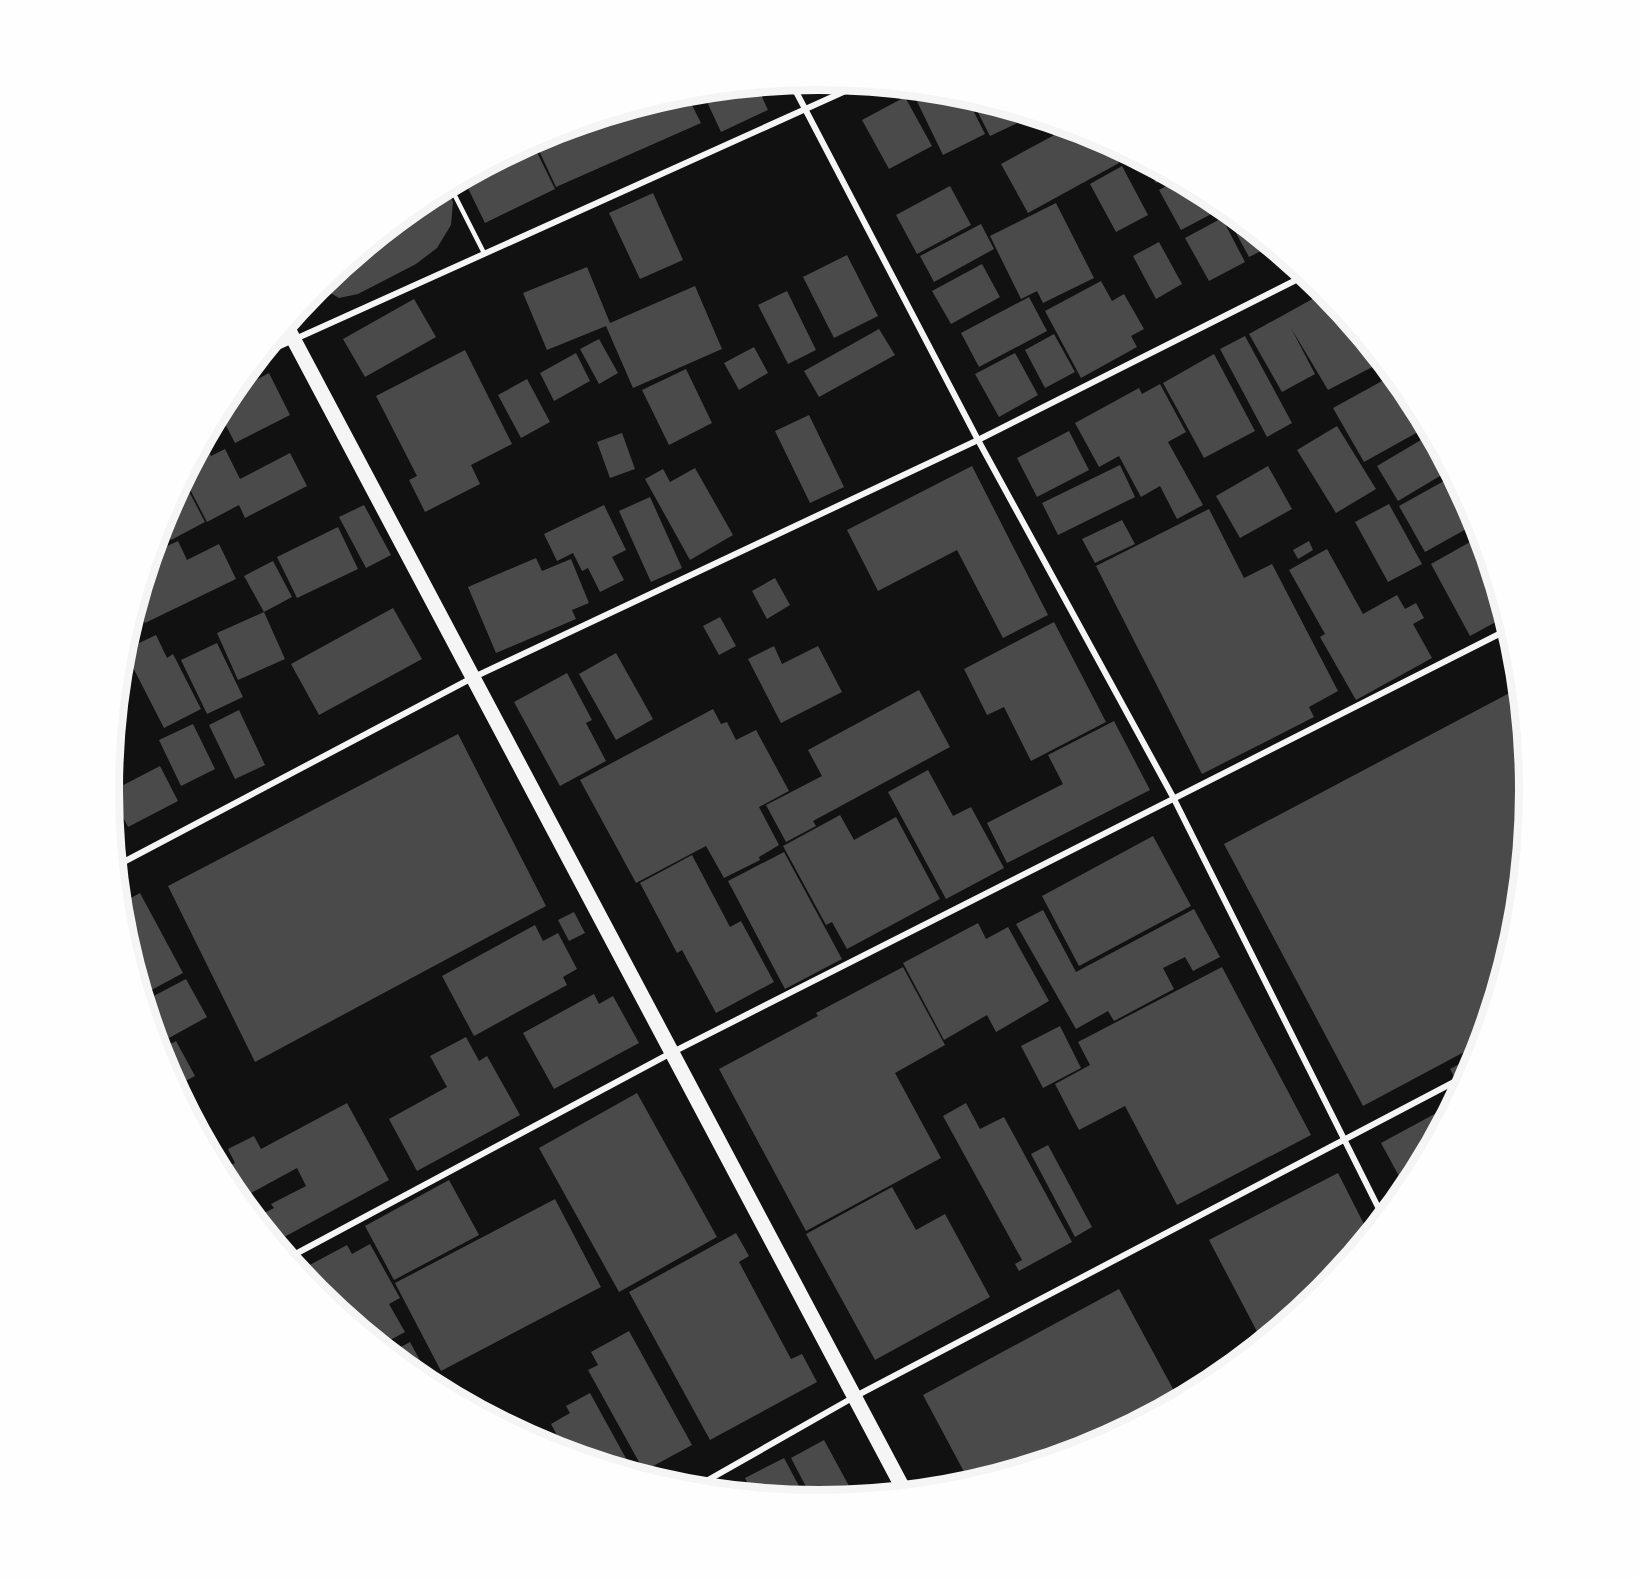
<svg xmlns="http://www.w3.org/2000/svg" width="1638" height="1580" font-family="'Roboto Condensed',sans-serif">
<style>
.building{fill:#4a4a4a}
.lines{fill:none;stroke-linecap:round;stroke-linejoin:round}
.service{stroke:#f5f5f5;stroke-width:4.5}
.minor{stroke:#f5f5f5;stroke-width:6}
.primary{stroke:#f5f5f5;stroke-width:15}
.rim{fill:none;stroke:#f5f5f5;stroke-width:8}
</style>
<rect width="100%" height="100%" fill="#111"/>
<g class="building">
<polygon points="757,86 768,110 721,132 702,91"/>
<polygon points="911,89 966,96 985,134 943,155"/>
<polygon points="681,93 686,93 701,123 556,187 534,140 547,133"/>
<polygon points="905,97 932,146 889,169 862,120"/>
<polygon points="970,97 1032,116 990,136"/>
<polygon points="1040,118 1063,125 1047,133"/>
<polygon points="1069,127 1091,134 1108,142 1119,163 1028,213 1001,164"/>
<polygon points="532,142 555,189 485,223 463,178"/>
<polygon points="1145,163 1170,176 1156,183"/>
<polygon points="1122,166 1148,215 1116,232 1090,184"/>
<polygon points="1177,180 1210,197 1217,211 1181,230 1159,190"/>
<polygon points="950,186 971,225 917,254 896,215"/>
<polygon points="446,188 453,202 451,225 437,248 416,264 358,294 339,298 322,288 320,285 425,199"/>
<polygon points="653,193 683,260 640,279 609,213"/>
<polygon points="1056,203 1094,278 1043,303 1037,291 1021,299 990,236"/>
<polygon points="1221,205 1271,246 1249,257"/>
<polygon points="1222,218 1245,262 1209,281 1185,238"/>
<polygon points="981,224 994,249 934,282 920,256"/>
<polygon points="1159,242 1182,284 1156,299 1133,256"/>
<polygon points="847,255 878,316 834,338 803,277"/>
<polygon points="982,264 1000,297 951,324 932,291"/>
<polygon points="587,267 610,323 695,286 722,349 633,388 606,326 547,350 523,293"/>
<polygon points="1101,281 1112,301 1124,294 1144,329 1131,336 1137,347 1081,378 1045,311"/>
<polygon points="787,291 816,350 788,364 758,305"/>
<polygon points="1325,292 1382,362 1328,390 1291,328 1315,374 1282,392 1249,334"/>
<polygon points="1029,297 1047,331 979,367 961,333"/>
<polygon points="414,299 436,337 365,377 343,339"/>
<polygon points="879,329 895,355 819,397 804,371"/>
<polygon points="1054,334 1075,372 1045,388 1025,350"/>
<polygon points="1245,336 1292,423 1267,437 1220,349"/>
<polygon points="599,339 618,373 599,384 580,349"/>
<polygon points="754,347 768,373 739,390 724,363"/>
<polygon points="465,350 512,444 471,465 480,484 425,512 409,480 417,476 376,396"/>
<polygon points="576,353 590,381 554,401 540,373"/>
<polygon points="1015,353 1038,395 999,417 975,374"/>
<polygon points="1214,354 1255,431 1204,458 1163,383"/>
<polygon points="686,369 712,423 669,445 642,390"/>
<polygon points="269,373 290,415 235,443 219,412 229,394"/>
<polygon points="1393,375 1410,396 1427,427 1364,462 1333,408"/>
<polygon points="527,379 550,422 521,438 498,395"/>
<polygon points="1160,384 1186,432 1168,442 1203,505 1177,519 1160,486 1141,497 1119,456 1099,467 1075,423 1139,388 1142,394"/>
<polygon points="809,415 844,487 810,503 775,431"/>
<polygon points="1337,426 1376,489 1336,513 1297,450"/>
<polygon points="1069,431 1089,470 1037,497 1017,458"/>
<polygon points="622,433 635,469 610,478 597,442"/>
<polygon points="1431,434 1450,470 1398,501 1377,466"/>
<polygon points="203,442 211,456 225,449 240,479 290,453 307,486 245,518 239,505 207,522 184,478"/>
<polygon points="1120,465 1135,497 1058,535 1042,503"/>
<polygon points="972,466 1048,615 1003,638 957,550 878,591 847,530"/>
<polygon points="1268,466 1292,509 1240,538 1216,496"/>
<polygon points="695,468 733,535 690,560 645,479 663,469 670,482"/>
<polygon points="1453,476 1477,523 1425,552 1399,506"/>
<polygon points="183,480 205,522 171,540 161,522"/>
<polygon points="650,497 682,568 651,582 619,511"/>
<polygon points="1389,504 1422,564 1388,582 1355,522"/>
<polygon points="364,505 391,555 366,568 339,517"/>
<polygon points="604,505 626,550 612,557 624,580 600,592 588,568 582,571 573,553 557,561 544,534"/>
<polygon points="1209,509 1244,578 1272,564 1338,691 1309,707 1314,717 1202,774 1096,566"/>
<polygon points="1122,520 1135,544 1095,563 1082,539"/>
<polygon points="338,527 358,569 297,598 277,557"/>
<polygon points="159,530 167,546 178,541 187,560 219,544 236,579 145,623 136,605"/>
<polygon points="1309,541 1313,550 1298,559 1293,550"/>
<polygon points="1470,542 1498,593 1505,617 1470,636 1431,564"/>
<polygon points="1327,549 1363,614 1397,595 1405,609 1416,603 1424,618 1413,624 1432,658 1356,700 1320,637 1325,634 1289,570"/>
<polygon points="536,558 542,571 571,559 589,603 572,610 576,619 496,653 468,587"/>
<polygon points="273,561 292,597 264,612 244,576"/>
<polygon points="775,578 790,605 767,619 752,591"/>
<polygon points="393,608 422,659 319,715 291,664"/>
<polygon points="264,612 285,659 238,680 217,633"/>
<polygon points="720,617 736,646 719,655 703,626"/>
<polygon points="1054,622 1106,722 1031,761 1004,707 987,715 964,669"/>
<polygon points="156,635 167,658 173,654 201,709 164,728 124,650"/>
<polygon points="217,643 243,697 207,714 181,660"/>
<polygon points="774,646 782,664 818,646 842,692 781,723 748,659"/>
<polygon points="616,653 653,719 616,740 579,674"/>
<polygon points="567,673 592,720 586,723 606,761 560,786 514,702"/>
<polygon points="1519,688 1529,790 1516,929 1481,1043 1363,1106 1224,844"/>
<polygon points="919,690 950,747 813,821 816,826 786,842 766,805 822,776 808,750"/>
<polygon points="713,709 721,724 727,722 736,740 756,730 789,791 759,807 779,845 759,857 760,860 724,878 706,846 636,883 580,780"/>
<polygon points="239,710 265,765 235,779 209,725"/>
<polygon points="1114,721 1150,790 1007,863 987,823 1063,784 1048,755"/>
<polygon points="193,724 215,769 181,786 159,740"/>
<polygon points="458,734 546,906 255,1062 168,886"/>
<polygon points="160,766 178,801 128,827 110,792"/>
<polygon points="928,770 953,816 971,807 1004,868 946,899 888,792"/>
<polygon points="111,814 123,838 114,843"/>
<polygon points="840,815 854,840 896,817 940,899 847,949 832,922 826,925 783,846"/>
<polygon points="1153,836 1191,906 1079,966 1042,896"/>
<polygon points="784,852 842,959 785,989 728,881"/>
<polygon points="692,855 730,927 741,921 774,982 716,1013 682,950 677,953 640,883"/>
<polygon points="140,893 183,973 146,993 142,984 139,986 122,928 120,904"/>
<polygon points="1194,909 1220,957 1193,971 1185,957 1163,968 1174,989 1114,1021 1108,1011 1076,1029 1016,924 1043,910 1076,972"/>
<polygon points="574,912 585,933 569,941 558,920"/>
<polygon points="978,923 986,939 1008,927 1049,1001 996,1032 987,1015 944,1040 903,963"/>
<polygon points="535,925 543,941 558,933 577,969 563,977 567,985 474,1036 442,976"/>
<polygon points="903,967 945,1045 895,1073 941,1158 806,1231 719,1069 818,1016 816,1013"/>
<polygon points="1222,967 1311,1135 1177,1205 1125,1106 1079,1130 1055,1084 1090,1065 1078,1042"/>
<polygon points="186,979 207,1017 169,1038 163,1027 154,1033 144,1001"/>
<polygon points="594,994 599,1004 613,996 639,1043 554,1089 523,1033"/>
<polygon points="1060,1026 1081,1068 1043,1088 1021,1046"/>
<polygon points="466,1037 479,1061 487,1056 520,1115 417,1171 389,1119 447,1087 430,1056"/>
<polygon points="176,1041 195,1076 176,1086 162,1062 159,1050"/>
<polygon points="1478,1054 1475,1062 1461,1089 1450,1069"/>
<polygon points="637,1093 717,1237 619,1292 539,1148"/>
<polygon points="347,1103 389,1180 275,1242 255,1218 274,1208 271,1204 306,1186 297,1168 240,1199 228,1184 221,1170 235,1163 228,1149 254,1136 261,1149"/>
<polygon points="966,1103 980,1129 1004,1117 1072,1242 1019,1271 1015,1264 1022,1260 943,1116"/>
<polygon points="1453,1104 1410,1185 1406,1189 1381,1143"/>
<polygon points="1048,1145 1092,1227 1075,1237 1031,1154"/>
<polygon points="1338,1173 1369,1234 1321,1293 1262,1341 1209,1240"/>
<polygon points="449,1180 479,1235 394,1280 365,1226"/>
<polygon points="892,1187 916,1230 945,1214 990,1297 875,1360 806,1234"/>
<polygon points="555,1199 601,1287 441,1371 395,1283"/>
<polygon points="736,1233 749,1256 739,1262 791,1359 802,1354 817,1382 710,1440 629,1292"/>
<polygon points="370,1244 400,1298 389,1304 405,1332 381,1345 316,1292 312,1287 314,1286 304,1268 347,1245 352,1254"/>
<polygon points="1119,1289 1179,1400 1091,1447 970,1483 923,1395"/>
<polygon points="629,1331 692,1445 644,1471 588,1370 598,1365 591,1352"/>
<polygon points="410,1342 423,1366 412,1371 405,1365 397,1349"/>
<polygon points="590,1393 634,1473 566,1452 551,1424 570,1413 566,1406"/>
<polygon points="824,1440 855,1497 813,1500 791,1458"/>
<polygon points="784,1458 806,1499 753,1494 745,1478"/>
</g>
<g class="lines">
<polyline class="service" points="450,186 484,253"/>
<g class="minor">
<polyline points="791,82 978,440 1173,797 1383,1217"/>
<polyline points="262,354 861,84"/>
<polyline points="116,866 472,678 978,440 1306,275"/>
<polyline points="288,1258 671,1053 1509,629"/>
<polyline points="694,1488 854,1397 1456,1081"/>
</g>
<polyline class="primary" points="286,325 905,1492"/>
</g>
<path d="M0 0H1638V1580H0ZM119 790a700 700 0 1 1 1400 0a700 700 0 1 1-1400 0Z" fill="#fefefe" fill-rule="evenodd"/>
<path class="rim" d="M119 790a700 700 0 1 1 1400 0a700 700 0 1 1-1400 0Z"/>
</svg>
